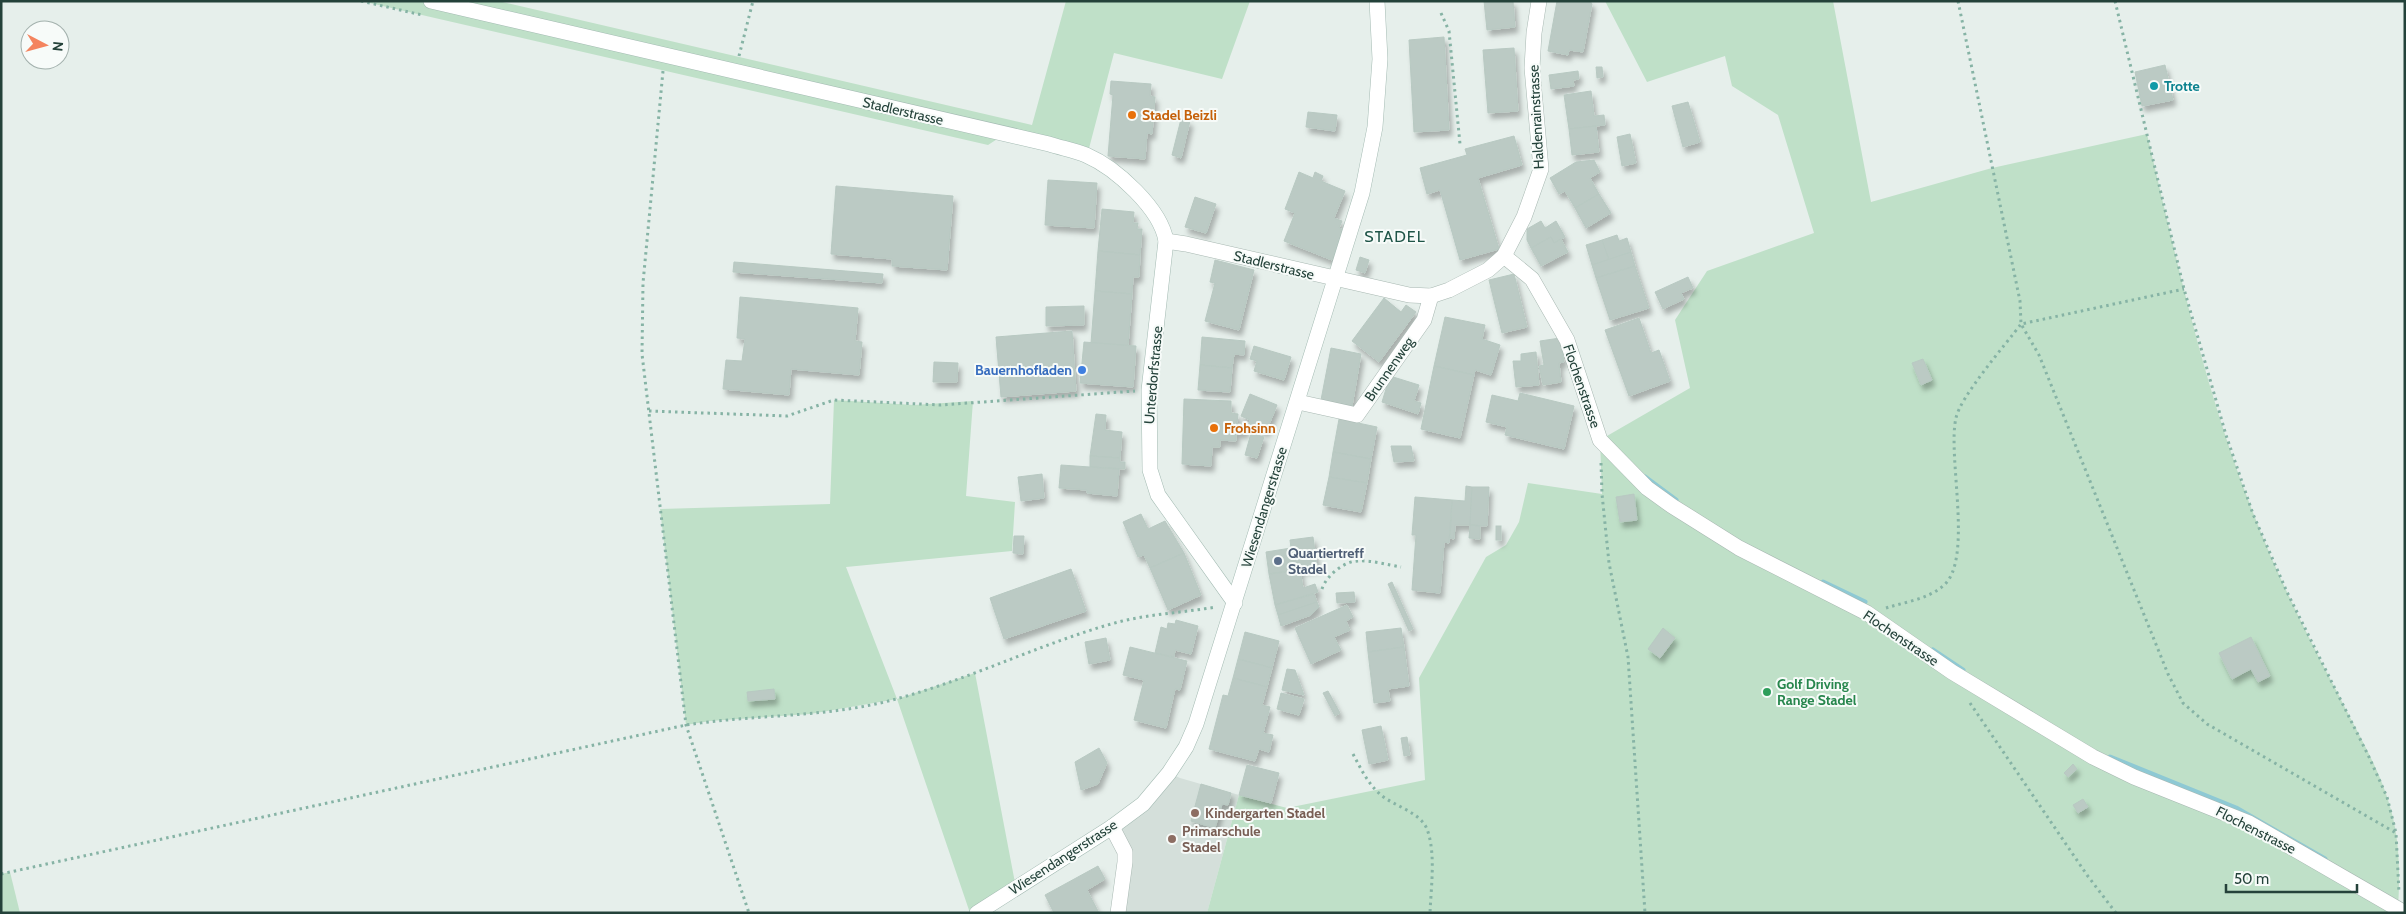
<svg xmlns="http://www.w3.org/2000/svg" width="2406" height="914" font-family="Cabin,sans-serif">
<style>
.built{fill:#d4dfda}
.green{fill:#bfe0c8}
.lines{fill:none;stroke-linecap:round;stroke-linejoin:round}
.stream{stroke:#8ec9d4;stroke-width:5}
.building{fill:#bbcac4;stroke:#b8c9c2;filter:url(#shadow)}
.street-casing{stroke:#a8b8b2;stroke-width:16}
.secondary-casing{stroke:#a4bbb3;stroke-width:16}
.path{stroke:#86b3a5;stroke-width:3;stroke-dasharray:2.5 4;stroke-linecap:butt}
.street{stroke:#fff;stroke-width:15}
.secondary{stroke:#fff;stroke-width:15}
.culture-dot{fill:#0f9aa8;stroke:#f7fbf9;stroke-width:2}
.food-dot{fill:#e8710a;stroke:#f7fbf9;stroke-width:2}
.shop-dot{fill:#3f7fe0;stroke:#f7fbf9;stroke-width:2}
.service-dot{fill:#5c6f8a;stroke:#f7fbf9;stroke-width:2}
.leisure-dot{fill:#2e9e5b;stroke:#f7fbf9;stroke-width:2}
.education-dot{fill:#8d6e63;stroke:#f7fbf9;stroke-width:2}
.labels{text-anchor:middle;stroke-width:4;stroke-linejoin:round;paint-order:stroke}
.culture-label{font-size:14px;font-weight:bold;fill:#0d838f;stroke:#f7fbf9;text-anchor:start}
.street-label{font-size:14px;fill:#24423a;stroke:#f7fbf9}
.food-label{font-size:14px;font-weight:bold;fill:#c56008;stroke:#f7fbf9;text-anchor:start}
.shop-label{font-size:14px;font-weight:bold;fill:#366cbe;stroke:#f7fbf9;text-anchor:end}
.service-label{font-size:14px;font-weight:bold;fill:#4e5e75;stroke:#f7fbf9;text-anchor:start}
.leisure-label{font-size:14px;font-weight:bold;fill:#27864d;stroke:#f7fbf9;text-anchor:start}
.education-label{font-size:14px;font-weight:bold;fill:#785e54;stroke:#f7fbf9;text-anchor:start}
.quarter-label{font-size:16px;letter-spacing:1px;fill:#1f5548;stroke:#f7fbf9}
</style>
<defs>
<filter id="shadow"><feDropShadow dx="3" dy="5.5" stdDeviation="2.5" flood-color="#0004"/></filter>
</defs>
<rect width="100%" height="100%" fill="#e6efeb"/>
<polygon class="built" points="1169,773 1180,778 1239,795 1207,913 1118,913 1125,862 1112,827"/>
<g class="green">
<polygon points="361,1 498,1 1032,125 1066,1 1250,1 1222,79 1114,53 1087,156 1005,134 988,145"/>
<path d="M 1605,1 L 1833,1 L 1871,202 L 1992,168 L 2147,134 C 2177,262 2205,392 2254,515 C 2277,575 2306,633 2336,690 C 2355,729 2380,768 2391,810 C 2400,842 2400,876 2398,908 L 2405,913 L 1207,913 L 1239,795 L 1287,808 L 1425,780 L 1419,678 L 1486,557 L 1506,545 L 1519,522 L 1528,483 L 1602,494 L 1600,440 L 1690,388 L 1675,320 L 1707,271 L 1814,233 L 1778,115 L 1732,86 L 1725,56 L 1647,82 Z"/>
<polygon points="834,400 914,405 973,401 966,496 1015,502 1012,551 846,567 897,699 975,673 1016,888 970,913 897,699 810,714 710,721 686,725 660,509 830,504"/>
<polygon points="10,872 20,913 1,913 1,874"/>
</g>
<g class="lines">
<g class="stream">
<polyline points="1645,477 1676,500"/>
<polyline points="1823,582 1865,602"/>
<polyline points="1933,650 1963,670"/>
<polyline points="2110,757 2236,808 2325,859"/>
</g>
</g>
<g class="building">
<polygon points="1484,1 1513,1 1515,27 1487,30"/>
<polygon points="1557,1 1590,1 1592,4 1583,52 1569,50 1568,55 1548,51"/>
<polygon points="1444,37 1449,130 1414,132 1409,40"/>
<polygon points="1514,48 1518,111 1488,113 1483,50"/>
<polygon points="2165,65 2173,100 2142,106 2135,72"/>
<polygon points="1596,67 1602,67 1603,77 1597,78"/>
<polygon points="1578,71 1579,79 1573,80 1574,86 1551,89 1549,75"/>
<polygon points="1111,81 1151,84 1150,96 1155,97 1152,134 1147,133 1145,159 1108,156 1113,95 1110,94"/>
<polygon points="1591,91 1594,116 1604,115 1605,125 1569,129 1564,95"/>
<polygon points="1688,102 1700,142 1683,147 1672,106"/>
<polygon points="1308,112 1337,115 1335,131 1306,127"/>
<polygon points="1181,119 1190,121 1181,158 1172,155"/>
<polygon points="1596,126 1599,152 1572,155 1569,129"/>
<polygon points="1630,134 1636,163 1622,166 1617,137"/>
<polygon points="1514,136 1522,165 1478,178 1499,249 1460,260 1440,190 1427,194 1420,168 1467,155 1465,149"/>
<polygon points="1594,160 1600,172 1590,178 1599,194 1575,208 1565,191 1559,194 1550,178 1576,162"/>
<polygon points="1299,172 1313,178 1315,172 1323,176 1321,181 1345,191 1334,218 1342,221 1339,228 1344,230 1332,260 1284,241 1295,213 1285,209"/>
<polygon points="1048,180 1097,183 1094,228 1045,225"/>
<polygon points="836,186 953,196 947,270 892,266 892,259 831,254"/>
<polygon points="1599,194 1611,213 1586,228 1575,208"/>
<polygon points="1195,197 1216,204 1206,233 1185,227"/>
<polygon points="1102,209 1134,212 1133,223 1138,223 1137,229 1142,229 1140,255 1098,251"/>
<polygon points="1541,221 1545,228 1556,221 1565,237 1554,243 1551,237 1531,248 1527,240 1527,229"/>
<polygon points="1617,235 1619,241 1627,238 1631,252 1609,260 1602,240"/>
<polygon points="1551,237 1554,243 1561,239 1568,252 1541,266 1531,248"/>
<polygon points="1602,240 1609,260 1592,265 1586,245"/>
<polygon points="1098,251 1140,255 1139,277 1133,277 1132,294 1095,291"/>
<polygon points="1631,252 1635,266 1596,278 1592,265"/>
<polygon points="1360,257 1369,260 1365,273 1356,270"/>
<polygon points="1215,260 1254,270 1239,330 1205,321 1215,283 1210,282"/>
<polygon points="734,262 883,274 882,283 733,272"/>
<polygon points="1635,266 1649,308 1610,320 1596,278"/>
<polygon points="1514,274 1527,327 1502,333 1489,280"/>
<polygon points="1688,277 1693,288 1681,293 1684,299 1663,309 1655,292"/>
<polygon points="1095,291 1132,294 1128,346 1091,343"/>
<polygon points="740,297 858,308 855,341 862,342 859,375 791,369 789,395 723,389 726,360 742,361 745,339 737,338"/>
<polygon points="1384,298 1401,312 1406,305 1416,312 1379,362 1352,341"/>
<polygon points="1084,306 1084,325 1046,326 1046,307"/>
<polygon points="1445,317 1485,325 1482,339 1500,345 1491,375 1475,370 1474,375 1434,366"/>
<polygon points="1639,318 1651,353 1659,350 1670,381 1629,396 1605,330"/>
<polygon points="1072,331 1076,391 1001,397 996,337"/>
<polygon points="1202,337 1245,341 1244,355 1234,354 1232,368 1200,365"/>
<polygon points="1560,338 1564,362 1559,363 1561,382 1543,385 1539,366 1544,365 1540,341"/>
<polygon points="1084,342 1136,346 1133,387 1080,383"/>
<polygon points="1254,346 1291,357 1284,380 1254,371 1257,361 1250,359"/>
<polygon points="1331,348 1361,354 1352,406 1321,400"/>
<polygon points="1536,352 1539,385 1516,387 1513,361 1521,361 1521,354"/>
<polygon points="1923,359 1932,380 1921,385 1912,363"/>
<polygon points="934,362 958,363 957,382 933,382"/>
<polygon points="1200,365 1232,368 1230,392 1198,390"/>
<polygon points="1434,366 1474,375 1460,438 1421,429"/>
<polygon points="1390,376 1419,385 1414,401 1421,403 1418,414 1382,402"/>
<polygon points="1520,393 1574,406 1564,449 1505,435 1507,427 1486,422 1492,395 1518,401"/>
<polygon points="1250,394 1277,405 1266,432 1249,424 1250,420 1241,416"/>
<polygon points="1184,399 1231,401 1231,413 1238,414 1237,424 1246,424 1245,433 1236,432 1236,441 1220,440 1220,447 1212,447 1211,466 1182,464"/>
<polygon points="1096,414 1106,415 1105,430 1122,432 1120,458 1090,456"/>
<polygon points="1339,419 1377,427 1371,459 1333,452"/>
<polygon points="1251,433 1264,437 1257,458 1245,455"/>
<polygon points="1391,446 1411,446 1414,461 1394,462"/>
<polygon points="1333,452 1371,459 1367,483 1329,477"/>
<polygon points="1090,456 1120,458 1120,462 1125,462 1125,469 1090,467"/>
<polygon points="1061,465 1119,469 1117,496 1087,493 1087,490 1059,488"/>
<polygon points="1042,474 1044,498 1021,501 1018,477"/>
<polygon points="1329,477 1367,483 1361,512 1323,505"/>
<polygon points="1466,486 1472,487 1470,525 1455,525 1454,539 1450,538 1452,500 1465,501"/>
<polygon points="1472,487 1489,487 1487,526 1470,525"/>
<polygon points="1634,494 1637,520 1620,522 1616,497"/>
<polygon points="1415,497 1452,500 1449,543 1444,542 1440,593 1412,590 1416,535 1412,535"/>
<polygon points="1141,514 1148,529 1165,521 1184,553 1150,568 1144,555 1138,557 1123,522"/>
<polygon points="1470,525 1480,526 1480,539 1469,538"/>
<rect x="1496" y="526" width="5" height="14"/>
<polygon points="1014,536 1024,536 1023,554 1013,553"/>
<polygon points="1313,537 1317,567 1269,574 1266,552 1291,548 1290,540"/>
<polygon points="1184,553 1201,595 1168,610 1150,568"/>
<polygon points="1071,569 1086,611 1004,639 990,598"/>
<polygon points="1300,570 1303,588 1315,584 1318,592 1275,605 1269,574"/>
<polygon points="1392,582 1413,629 1409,631 1388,584"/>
<polygon points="1354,592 1355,602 1337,603 1336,593"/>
<polygon points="1314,594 1317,602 1278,615 1275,605"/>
<polygon points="1317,602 1319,607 1311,615 1281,626 1278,615"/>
<polygon points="1347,605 1353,617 1346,621 1350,630 1334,637 1341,650 1311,664 1295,628"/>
<polygon points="1176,620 1198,626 1191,654 1175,650 1174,657 1155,653 1161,627 1167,629 1168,623 1175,624"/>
<polygon points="1401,628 1404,647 1368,652 1366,632"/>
<polygon points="1663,628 1675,638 1660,658 1648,649"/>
<polygon points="1245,632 1279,641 1272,668 1238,659"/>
<polygon points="2251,637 2270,676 2258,682 2251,669 2232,679 2219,653"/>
<polygon points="1106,638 1110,660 1089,664 1085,642"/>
<polygon points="1130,647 1187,661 1180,690 1175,689 1166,728 1134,720 1144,680 1123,675"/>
<polygon points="1404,647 1409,686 1388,689 1390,701 1374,703 1368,652"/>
<polygon points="1238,659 1272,668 1267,687 1233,678"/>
<polygon points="1287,669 1295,670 1304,695 1282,690"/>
<polygon points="1233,678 1267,687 1262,705 1270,707 1263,733 1273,735 1269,752 1259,749 1255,761 1209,749 1223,695 1228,696"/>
<polygon points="774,689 775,699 748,701 747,692"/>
<polygon points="1328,691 1340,713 1335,716 1323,693"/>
<polygon points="1281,693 1304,699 1299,715 1277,709"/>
<polygon points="1381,726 1388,760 1369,764 1362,730"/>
<polygon points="1407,737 1410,755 1404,756 1401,738"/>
<polygon points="1099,748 1107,763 1098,784 1081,790 1075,762"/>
<polygon points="2073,764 2077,769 2068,777 2064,773"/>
<polygon points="1247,765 1279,773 1271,803 1239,795"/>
<polygon points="1201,784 1231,793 1228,805 1222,804 1215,828 1191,821"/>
<polygon points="2083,799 2088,807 2078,813 2073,805"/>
<polygon points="1098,866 1105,879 1087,890 1099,913 1054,913 1045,895"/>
</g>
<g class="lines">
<g class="street-casing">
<g id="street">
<polyline points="1166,241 1186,244 1409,295 1431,296 1449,290 1488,270 1504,256 1524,217 1541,169 1532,68 1534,33 1539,1"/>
<polyline points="1504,256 1532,279 1567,340 1600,440 1647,488 1672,506 1739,548 1867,613 1952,672 2093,757 2134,777 2249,823 2405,913"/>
<polyline points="1298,402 1357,415 1424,320 1431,296"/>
<polyline points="1112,827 1125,852 1125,862 1118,913"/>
</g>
</g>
<g class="secondary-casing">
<g id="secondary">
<path d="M 431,1 L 1049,144 C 1061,148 1074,150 1086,155 C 1116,168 1161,209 1166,241 L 1149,390 L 1150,470 L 1158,495 L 1235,603"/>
<polyline points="977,913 1112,827 1143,804 1169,773 1186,747 1196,724 1362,193 1375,127 1380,59 1377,1"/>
</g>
</g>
<g class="path">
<polyline points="361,1 422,15"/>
<polyline points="1958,1 2020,301 2021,324 2039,355 2168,674 2183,703 2207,724 2396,833"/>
<polyline points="2115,1 2184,289 2226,435 2253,514 2287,592 2369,757 2387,797 2396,833 2399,893"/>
<polyline points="1441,13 1449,31 1460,144"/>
<polyline points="739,56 753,1"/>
<polyline points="663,71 643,283 642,354 686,725 749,913"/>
<polyline points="649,411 787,416 834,400 941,405 1135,391"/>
<polyline points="1601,463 1602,494 1609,563 1628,657 1645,913"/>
<path d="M 1322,589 C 1326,576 1344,561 1358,561 C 1371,560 1388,565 1401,567"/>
<path d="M 1886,608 C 1905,602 1928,599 1943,586 C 1974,561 1947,456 1956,418 C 1960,397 2006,344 2021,324 L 2184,289"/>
<polyline points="1970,703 2087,875 2116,913"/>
<path d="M 1353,754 C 1361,769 1368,784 1381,795 C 1394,806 1420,812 1427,829 C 1436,853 1431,887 1430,913"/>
<path d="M 1,874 L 686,725 C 756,714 828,718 896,699 C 970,679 1038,645 1111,624 C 1145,614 1181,613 1216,607"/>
</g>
<use href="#street" class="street"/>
<use href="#secondary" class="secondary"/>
</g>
<circle class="culture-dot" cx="2154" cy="86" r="5"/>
<g class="food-dot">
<circle cx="1132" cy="115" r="5"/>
<circle cx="1214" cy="428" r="5"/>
</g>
<circle class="shop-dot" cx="1082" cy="370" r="5"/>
<circle class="service-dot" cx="1278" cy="561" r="5"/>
<circle class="leisure-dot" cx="1767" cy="692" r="5"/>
<g class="education-dot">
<circle cx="1195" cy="813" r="5"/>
<circle cx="1172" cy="839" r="5"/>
</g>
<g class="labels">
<g class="culture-label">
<text x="2164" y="91">Trotte</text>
</g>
<g class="street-label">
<text transform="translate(903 111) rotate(13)" y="5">Stadlerstrasse</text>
<text transform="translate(1536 117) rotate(-93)" y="5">Haldenrainstrasse</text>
<text transform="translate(1274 265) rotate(14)" y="5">Stadlerstrasse</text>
<text transform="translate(1389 369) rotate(-55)" y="5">Brunnenweg</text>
<text transform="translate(1153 375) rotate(-85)" y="5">Unterdorfstrasse</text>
<text transform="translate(1582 386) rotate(71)" y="5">Flochenstrasse</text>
<text transform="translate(1264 507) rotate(-73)" y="5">Wiesendangerstrasse</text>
<text transform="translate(1901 638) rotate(34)" y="5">Flochenstrasse</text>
<text transform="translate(2256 830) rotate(27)" y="5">Flochenstrasse</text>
<text transform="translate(1063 857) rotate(-33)" y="5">Wiesendangerstrasse</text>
</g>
<g class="food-label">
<text x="1142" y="120">Stadel Beizli</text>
<text x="1224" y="433">Frohsinn</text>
</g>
<g class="shop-label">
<text x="1072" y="375">Bauernhofladen</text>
</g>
<g class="service-label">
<text x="1288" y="558">Quartiertreff<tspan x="1288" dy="16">Stadel</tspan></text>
</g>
<g class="leisure-label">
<text x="1777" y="689">Golf Driving<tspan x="1777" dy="16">Range Stadel</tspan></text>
</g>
<g class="education-label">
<text x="1205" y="818">Kindergarten Stadel</text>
<text x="1182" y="836">Primarschule<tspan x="1182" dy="16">Stadel</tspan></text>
</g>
<g class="quarter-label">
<text x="1395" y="242">STADEL</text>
</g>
</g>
<rect width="2406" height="914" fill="none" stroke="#24423a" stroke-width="5"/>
<g transform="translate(45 45) rotate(96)"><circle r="24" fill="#f7fbf9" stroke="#a3b1ad"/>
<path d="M0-4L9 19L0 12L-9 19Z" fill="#f4845f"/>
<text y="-8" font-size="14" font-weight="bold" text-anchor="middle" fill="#24423a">N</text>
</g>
<path d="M2226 884v8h131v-8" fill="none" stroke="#24423a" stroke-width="2.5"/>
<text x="2234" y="884" font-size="15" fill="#24423a" stroke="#f7fbf9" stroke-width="4" paint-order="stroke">50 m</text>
</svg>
